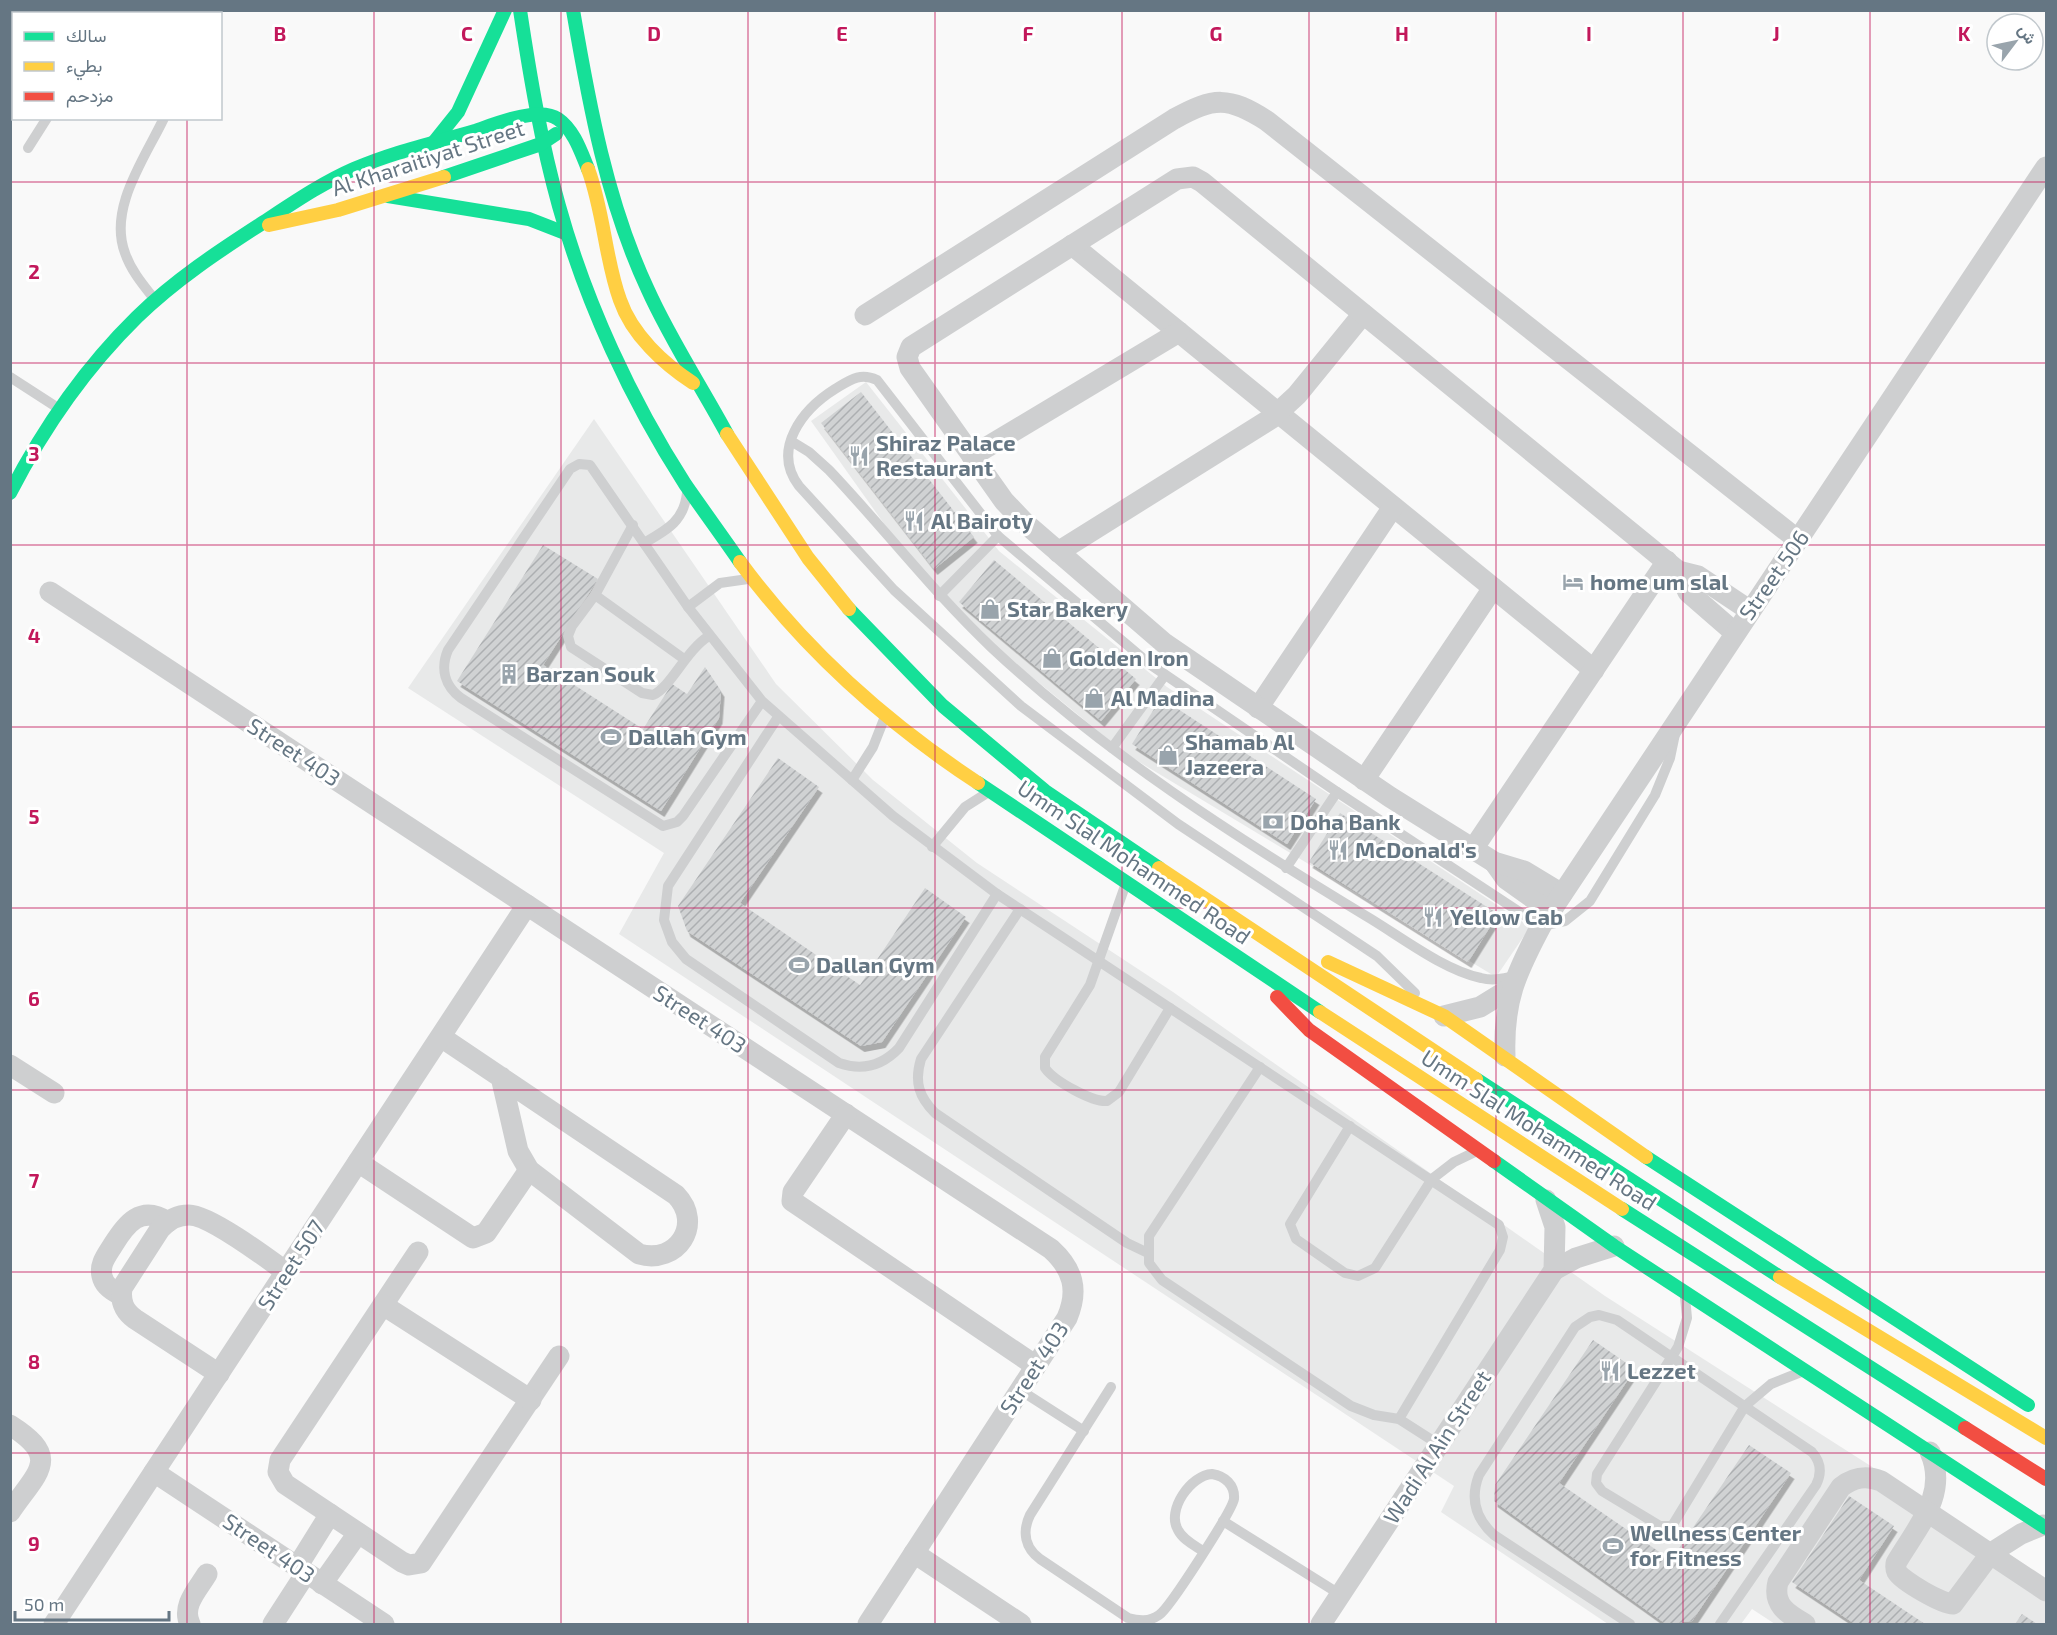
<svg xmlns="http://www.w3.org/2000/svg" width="2057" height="1635" font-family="'Exo 2',Vazirmatn,sans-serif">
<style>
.built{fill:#e8e9e9}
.building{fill:url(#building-hatch);filter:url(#shadow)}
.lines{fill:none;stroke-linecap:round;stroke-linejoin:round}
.lane{stroke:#cecfd0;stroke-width:10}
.street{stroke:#cecfd0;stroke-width:21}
.fast{stroke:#16e098;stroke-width:14}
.slow{stroke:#ffcf43;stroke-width:14}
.jam{stroke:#f24e42;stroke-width:14}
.grid{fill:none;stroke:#c2185b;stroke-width:1.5;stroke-opacity:0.55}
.labels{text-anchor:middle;stroke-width:6;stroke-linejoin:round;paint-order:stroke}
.street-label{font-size:22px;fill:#657683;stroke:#fff}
.poi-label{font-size:22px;font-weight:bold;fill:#657683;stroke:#fff;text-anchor:start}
.grid-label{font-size:20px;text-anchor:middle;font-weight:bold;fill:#c2185b;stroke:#fff;stroke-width:6;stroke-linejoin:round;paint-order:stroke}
</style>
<defs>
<pattern id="building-hatch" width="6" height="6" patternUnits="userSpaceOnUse" patternTransform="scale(1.5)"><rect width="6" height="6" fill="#d0d2d3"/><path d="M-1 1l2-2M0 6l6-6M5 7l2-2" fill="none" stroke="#acafb1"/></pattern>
<filter id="shadow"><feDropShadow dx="3.5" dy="6" stdDeviation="0" flood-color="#0004"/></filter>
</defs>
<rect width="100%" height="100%" fill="#f9f9f9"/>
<g class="built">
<polygon points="866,382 999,551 1167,687 1530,927 1496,977 1126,754 939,601 811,421"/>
<polygon points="594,419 776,684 873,780 977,863 1173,992 1605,1296 2046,1578 2046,1624 1775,1624 1752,1609 1741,1624 1608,1624 1441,1512 1454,1486 619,934 664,853 408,688"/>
</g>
<g class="building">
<polygon points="861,392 974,537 934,569 821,423"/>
<polygon points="543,545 598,579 543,665 643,729 672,684 687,694 705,667 721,691 719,718 661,811 457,681"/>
<polygon points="994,560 1136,679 1101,721 959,602"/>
<polygon points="1161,698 1316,799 1287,844 1132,744"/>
<polygon points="778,758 819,787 740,903 860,985 925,888 966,917 882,1042 861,1046 687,931 678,906"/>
<polygon points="1340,813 1498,914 1468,962 1309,862"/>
<polygon points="1593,1340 1635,1369 1559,1483 1671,1560 1749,1445 1791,1473 1692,1621 1666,1624 1494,1501 1495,1485"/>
<polygon points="1849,1496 1894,1526 1859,1580 1925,1624 1855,1624 1792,1582"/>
<polygon points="2022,1614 2037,1624 2015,1624"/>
</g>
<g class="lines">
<g class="lane">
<polyline points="113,14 115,10"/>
<polyline points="216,14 217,10"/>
<polyline points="28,148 47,118"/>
<path d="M 155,300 C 144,286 131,271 125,253 C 108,208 145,158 164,118"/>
<polyline points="10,377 58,408"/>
<path d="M 791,441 L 809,452 L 829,470 C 884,528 933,592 991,647 C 1103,752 1235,837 1366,916 C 1400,936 1443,970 1481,978 C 1493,981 1505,979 1517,975"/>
<path d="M 633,525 L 595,595 L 572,626 L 568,636 L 571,647 L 642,693 L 653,695 C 671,687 686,650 709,636"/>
<path d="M 644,543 C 667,530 684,521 687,493"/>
<polyline points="595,595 684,659"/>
<polyline points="939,596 998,536"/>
<polyline points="688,607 720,583 748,579"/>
<path d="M 762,701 L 683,816 L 677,822 L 663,826 L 461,698 C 445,686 440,669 448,650 L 570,469 L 579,464 L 590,465 L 688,607 L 762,701 L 893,816 L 997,894 L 1499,1225 L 1503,1237 L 1500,1250 L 1399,1419"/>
<path d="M 778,717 L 668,886 L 664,920 L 672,942 L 686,959 L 839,1063 C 862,1071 882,1066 899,1048 L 997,894"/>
<polyline points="1112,748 1165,675"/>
<polyline points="852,780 873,747 884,719"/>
<polyline points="932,847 965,807 987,793"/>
<polyline points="1286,868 1337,792"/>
<path d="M 1125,886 L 1090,985 L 1045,1057 L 1045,1068 C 1054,1081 1092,1102 1107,1101 L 1119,1092 L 1170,1008"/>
<path d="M 1020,909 L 921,1059 C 914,1082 919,1097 935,1113 L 1127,1243 L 1148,1253"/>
<path d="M 1415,993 L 1377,956 L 1178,824 L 1021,706 L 894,590 L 799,486 C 771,449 803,409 835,389 C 850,380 860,372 877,380 L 998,536 L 1151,665 L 1337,792 L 1541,926 L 1565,921 L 1590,901 L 1655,795 L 1670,758 L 1675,734"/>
<polyline points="1260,1067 1149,1236 1149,1263 1162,1280 1351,1406 1374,1415 1399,1419 1438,1444"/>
<polyline points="1350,1126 1290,1224 1296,1239 1345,1273 1358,1276 1375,1268 1432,1179 1454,1162 1477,1151"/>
<polyline points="1685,1297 1687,1318 1678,1347 1597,1474 1596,1483 1602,1491 1660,1526 1672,1526 1745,1406 1771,1384 1801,1372"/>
<path d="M 1111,1387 L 1030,1515 C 1022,1532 1025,1548 1040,1559 L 1128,1618 C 1139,1621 1149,1622 1159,1615 C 1169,1609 1232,1511 1234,1499 C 1235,1485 1225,1476 1212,1474 C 1191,1475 1166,1510 1178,1530 C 1183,1540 1194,1545 1203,1551"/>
<polyline points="1020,1390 1084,1431"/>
<polyline points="1223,1521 1341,1595"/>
<path d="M 1630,1624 L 1494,1535 C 1475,1518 1470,1498 1479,1475 L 1575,1327 L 1590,1317 L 1599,1315 L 1617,1320 L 1812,1452 C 1821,1462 1822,1473 1816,1485 L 1720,1624"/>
</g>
<g class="street">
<polyline points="1072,245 1594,670"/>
<path d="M 865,315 L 1174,119 C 1214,97 1228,96 1267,121 L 1798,540"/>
<polyline points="972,456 1179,332"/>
<polyline points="1058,552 1272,418 1297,395 1363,314"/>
<polyline points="1678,571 1688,592 1734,632"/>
<path d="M 50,592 L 1051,1249 C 1073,1269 1079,1290 1067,1318 L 868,1624"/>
<polyline points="1258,708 1393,507"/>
<polyline points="1364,780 1493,588"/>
<polyline points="1473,849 1667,561"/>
<polyline points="1494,862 1506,879 1551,911"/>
<polyline points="1562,894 1524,871 1494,862 1390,797 1164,643 1025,523 1004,501 910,368 907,357 911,347 1177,179 1193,177 1202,182 1678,571 1698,576 1749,610"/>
<polyline points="1444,1016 1480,1007 1511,988"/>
<path d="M 441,1037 L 676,1195 C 704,1224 677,1265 639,1254 L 529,1170 L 518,1151 L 501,1077"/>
<path d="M 1505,1056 C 1503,1001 1516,973 1541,926 L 2046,167"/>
<polyline points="10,1065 54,1093"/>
<polyline points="846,1114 793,1192 792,1201 1036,1366"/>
<polyline points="358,1162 473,1238 486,1233 529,1170"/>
<polyline points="418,1252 280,1460 278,1472 285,1484 402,1562 409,1565 421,1563 559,1356"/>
<polyline points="1554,1270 1576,1258 1614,1246"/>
<path d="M 121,1295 C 112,1291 104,1286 102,1276 C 99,1264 107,1255 113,1245 C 126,1224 141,1204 168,1222"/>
<polyline points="383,1305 531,1400"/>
<path d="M 219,1374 L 135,1319 C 124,1311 120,1302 122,1288 L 160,1229 C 167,1221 177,1215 189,1215 C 209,1215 267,1258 286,1272"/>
<path d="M 10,1425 C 62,1458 38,1471 10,1512"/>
<path d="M 1930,1452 C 1949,1494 1917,1527 1896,1563 C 1896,1567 1895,1568 1897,1572 C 1902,1581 1944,1605 1953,1604 L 1991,1553 L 2021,1534 L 2043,1525"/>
<polyline points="154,1472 384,1624"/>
<polyline points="914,1553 1021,1624"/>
<polyline points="297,1567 330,1514"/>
<polyline points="322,1584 358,1533"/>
<polyline points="54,1624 527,905"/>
<path d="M 190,1624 C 181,1606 198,1589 207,1574"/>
<polyline points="273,1624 306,1573"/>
<polyline points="1321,1624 1554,1270 1555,1227 1546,1200"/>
<path d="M 1805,1624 C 1788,1614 1772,1605 1778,1582 L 1841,1487 C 1854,1477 1866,1475 1881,1481 L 2046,1591"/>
</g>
<g class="fast">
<path d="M 520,10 C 530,76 541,142 559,206 C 586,303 631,400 685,484 C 703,510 722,536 740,562"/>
<path d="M 573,10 C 589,104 607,203 648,290 C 670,339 701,386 727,434"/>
<polyline points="434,142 458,112 505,10"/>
<polyline points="444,177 541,144 556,134"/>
<polyline points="388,196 529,219 565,233"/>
<path d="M 10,493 C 43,429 85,368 137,317 C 175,280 219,251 264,222 C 293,203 322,183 354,169 C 393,152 434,143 475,131 C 495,124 539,106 558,119 C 574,130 581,152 588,169"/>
<polyline points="849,609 943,706 1045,791 1159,868"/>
<polyline points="978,783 1320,1012"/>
<polyline points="1476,1079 1780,1277"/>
<polyline points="1646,1157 2028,1405"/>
<polyline points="1494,1161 1614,1246 2046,1528"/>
<polyline points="1622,1209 1965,1428"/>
</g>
<g class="slow">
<path d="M 588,169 C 604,212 605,259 620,300 C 632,335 664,364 693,383"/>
<polyline points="269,225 338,210 444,177"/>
<polyline points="727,434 808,558 849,609"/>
<path d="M 740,562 C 804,649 888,724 978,783"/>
<polyline points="1159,868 1476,1079"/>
<polyline points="1328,962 1444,1016 1646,1157"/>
<polyline points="1320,1012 1622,1209"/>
<polyline points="1780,1277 2046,1438"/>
</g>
<g class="jam">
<polyline points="1277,997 1309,1030 1494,1161"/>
<polyline points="1965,1428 2046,1479"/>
</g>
</g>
<path class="grid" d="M 187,10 L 187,14M 374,10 L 374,1624M 561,10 L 561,1624M 748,10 L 748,1624M 935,10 L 935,1624M 1122,10 L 1122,1624M 1309,10 L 1309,1624M 1496,10 L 1496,1624M 1683,10 L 1683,1624M 1870,10 L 1870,1624M 187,118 L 187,1624M 10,182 L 2046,182M 10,363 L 2046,363M 10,545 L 2046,545M 10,727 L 2046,727M 10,908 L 2046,908M 10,1090 L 2046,1090M 10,1272 L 2046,1272M 10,1453 L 2046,1453"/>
<defs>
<g id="restaurant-bare" transform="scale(1.62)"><path d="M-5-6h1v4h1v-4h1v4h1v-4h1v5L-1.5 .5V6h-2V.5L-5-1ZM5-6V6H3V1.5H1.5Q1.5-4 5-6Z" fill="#99a4ac" stroke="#fff" stroke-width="2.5" paint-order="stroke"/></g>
<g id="hotel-bare" transform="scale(1.62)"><path d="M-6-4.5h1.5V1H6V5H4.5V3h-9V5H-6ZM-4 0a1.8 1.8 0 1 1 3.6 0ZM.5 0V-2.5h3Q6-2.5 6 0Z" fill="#99a4ac" stroke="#fff" stroke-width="2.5" paint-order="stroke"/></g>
<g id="shop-bare" transform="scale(1.62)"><path d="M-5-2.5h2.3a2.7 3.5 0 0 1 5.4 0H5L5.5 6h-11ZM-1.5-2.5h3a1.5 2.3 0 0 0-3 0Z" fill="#99a4ac" stroke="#fff" stroke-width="2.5" paint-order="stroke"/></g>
<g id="building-bare" transform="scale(1.62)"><path d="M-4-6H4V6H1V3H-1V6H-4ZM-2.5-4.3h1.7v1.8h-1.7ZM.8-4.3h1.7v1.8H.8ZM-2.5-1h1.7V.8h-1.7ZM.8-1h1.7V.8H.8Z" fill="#99a4ac" stroke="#fff" stroke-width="2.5" paint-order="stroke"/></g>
<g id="stadium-bare" transform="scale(1.62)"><path d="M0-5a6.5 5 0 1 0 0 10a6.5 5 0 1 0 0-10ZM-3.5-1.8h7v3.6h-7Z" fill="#99a4ac" stroke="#fff" stroke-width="2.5" paint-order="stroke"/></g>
<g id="bank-bare" transform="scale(1.62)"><path d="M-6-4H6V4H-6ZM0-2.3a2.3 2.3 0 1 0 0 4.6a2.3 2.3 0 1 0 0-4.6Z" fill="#99a4ac" stroke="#fff" stroke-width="2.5" paint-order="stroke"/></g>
</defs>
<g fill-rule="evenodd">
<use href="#restaurant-bare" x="859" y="456"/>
<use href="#restaurant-bare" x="914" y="521"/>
<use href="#hotel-bare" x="1573" y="582"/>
<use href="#shop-bare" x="990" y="609"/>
<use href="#shop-bare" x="1052" y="658"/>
<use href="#building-bare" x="509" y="674"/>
<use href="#shop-bare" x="1094" y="698"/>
<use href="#stadium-bare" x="611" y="737"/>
<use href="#shop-bare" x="1168" y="755"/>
<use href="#bank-bare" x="1273" y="822"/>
<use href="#restaurant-bare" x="1338" y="850"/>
<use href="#restaurant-bare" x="1433" y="917"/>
<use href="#stadium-bare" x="799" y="965"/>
<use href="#restaurant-bare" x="1610" y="1371"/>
<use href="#stadium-bare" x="1613" y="1546"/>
</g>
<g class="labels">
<g class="street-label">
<text transform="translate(428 158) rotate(-18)" y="8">Al Kharaitiyat Street</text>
<text transform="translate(1774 575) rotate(-55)" y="8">Street 506</text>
<text transform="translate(294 752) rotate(33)" y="8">Street 403</text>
<text transform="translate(1134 862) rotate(34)" y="8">Umm Slal Mohammed Road</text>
<text transform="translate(700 1019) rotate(33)" y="8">Street 403</text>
<text transform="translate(1539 1130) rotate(33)" y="8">Umm Slal Mohammed Road</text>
<text transform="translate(291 1265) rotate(-57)" y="8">Street 507</text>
<text transform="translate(1034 1368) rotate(-57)" y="8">Street 403</text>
<text transform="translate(1437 1447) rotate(-57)" y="8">Wadi Al Ain Street</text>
<text transform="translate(269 1548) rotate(34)" y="8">Street 403</text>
</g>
<g class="poi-label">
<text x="876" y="451">Shiraz Palace<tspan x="876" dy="25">Restaurant</tspan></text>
<text x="931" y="529">Al Bairoty</text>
<text x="1590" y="590">home um slal</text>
<text x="1007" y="617">Star Bakery</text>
<text x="1069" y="666">Golden Iron</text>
<text x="526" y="682">Barzan Souk</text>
<text x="1111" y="706">Al Madina</text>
<text x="628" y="745">Dallah Gym</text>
<text x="1185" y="750">Shamab Al<tspan x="1185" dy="25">Jazeera</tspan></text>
<text x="1290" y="830">Doha Bank</text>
<text x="1355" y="858">McDonald's</text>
<text x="1450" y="925">Yellow Cab</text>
<text x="816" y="973">Dallan Gym</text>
<text x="1627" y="1379">Lezzet</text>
<text x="1630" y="1541">Wellness Center<tspan x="1630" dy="25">for Fitness</tspan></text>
</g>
</g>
<g class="grid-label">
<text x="280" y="41">B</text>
<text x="467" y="41">C</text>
<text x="654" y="41">D</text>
<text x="842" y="41">E</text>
<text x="1028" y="41">F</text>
<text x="1216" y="41">G</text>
<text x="1402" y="41">H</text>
<text x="1589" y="41">I</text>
<text x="1776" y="41">J</text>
<text x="1964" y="41">K</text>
<text x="34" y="279">2</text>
<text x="34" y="461">3</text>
<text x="34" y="643">4</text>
<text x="34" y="824">5</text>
<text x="34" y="1006">6</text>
<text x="34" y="1188">7</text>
<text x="34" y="1369">8</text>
<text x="34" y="1551">9</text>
</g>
<rect width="2057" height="1635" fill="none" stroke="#657683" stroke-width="24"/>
<rect x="12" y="12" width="210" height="108" fill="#ffffff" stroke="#c1c8cd" stroke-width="1.5"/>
<rect x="24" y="32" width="30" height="9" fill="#16e098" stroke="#c1c8cd" stroke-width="1.5"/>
<text x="66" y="42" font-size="18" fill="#657683">سالك</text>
<rect x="24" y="62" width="30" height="9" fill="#ffcf43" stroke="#c1c8cd" stroke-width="1.5"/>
<text x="66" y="72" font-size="18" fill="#657683">بطيء</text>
<rect x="24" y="92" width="30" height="9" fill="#f24e42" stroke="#c1c8cd" stroke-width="1.5"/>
<text x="66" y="102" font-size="18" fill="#657683">مزدحم</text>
<g transform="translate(2015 42) rotate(58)"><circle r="28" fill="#ffffff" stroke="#c1c8cd" stroke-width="1.5"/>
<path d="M0-4.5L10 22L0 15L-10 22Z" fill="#99a4ac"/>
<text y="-9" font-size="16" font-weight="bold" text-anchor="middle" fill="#657683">ش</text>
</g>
<path d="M15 1611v9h154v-9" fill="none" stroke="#657683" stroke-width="3"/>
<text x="24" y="1611" font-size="18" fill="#657683" stroke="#ffffff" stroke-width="4.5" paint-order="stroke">50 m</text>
</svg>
